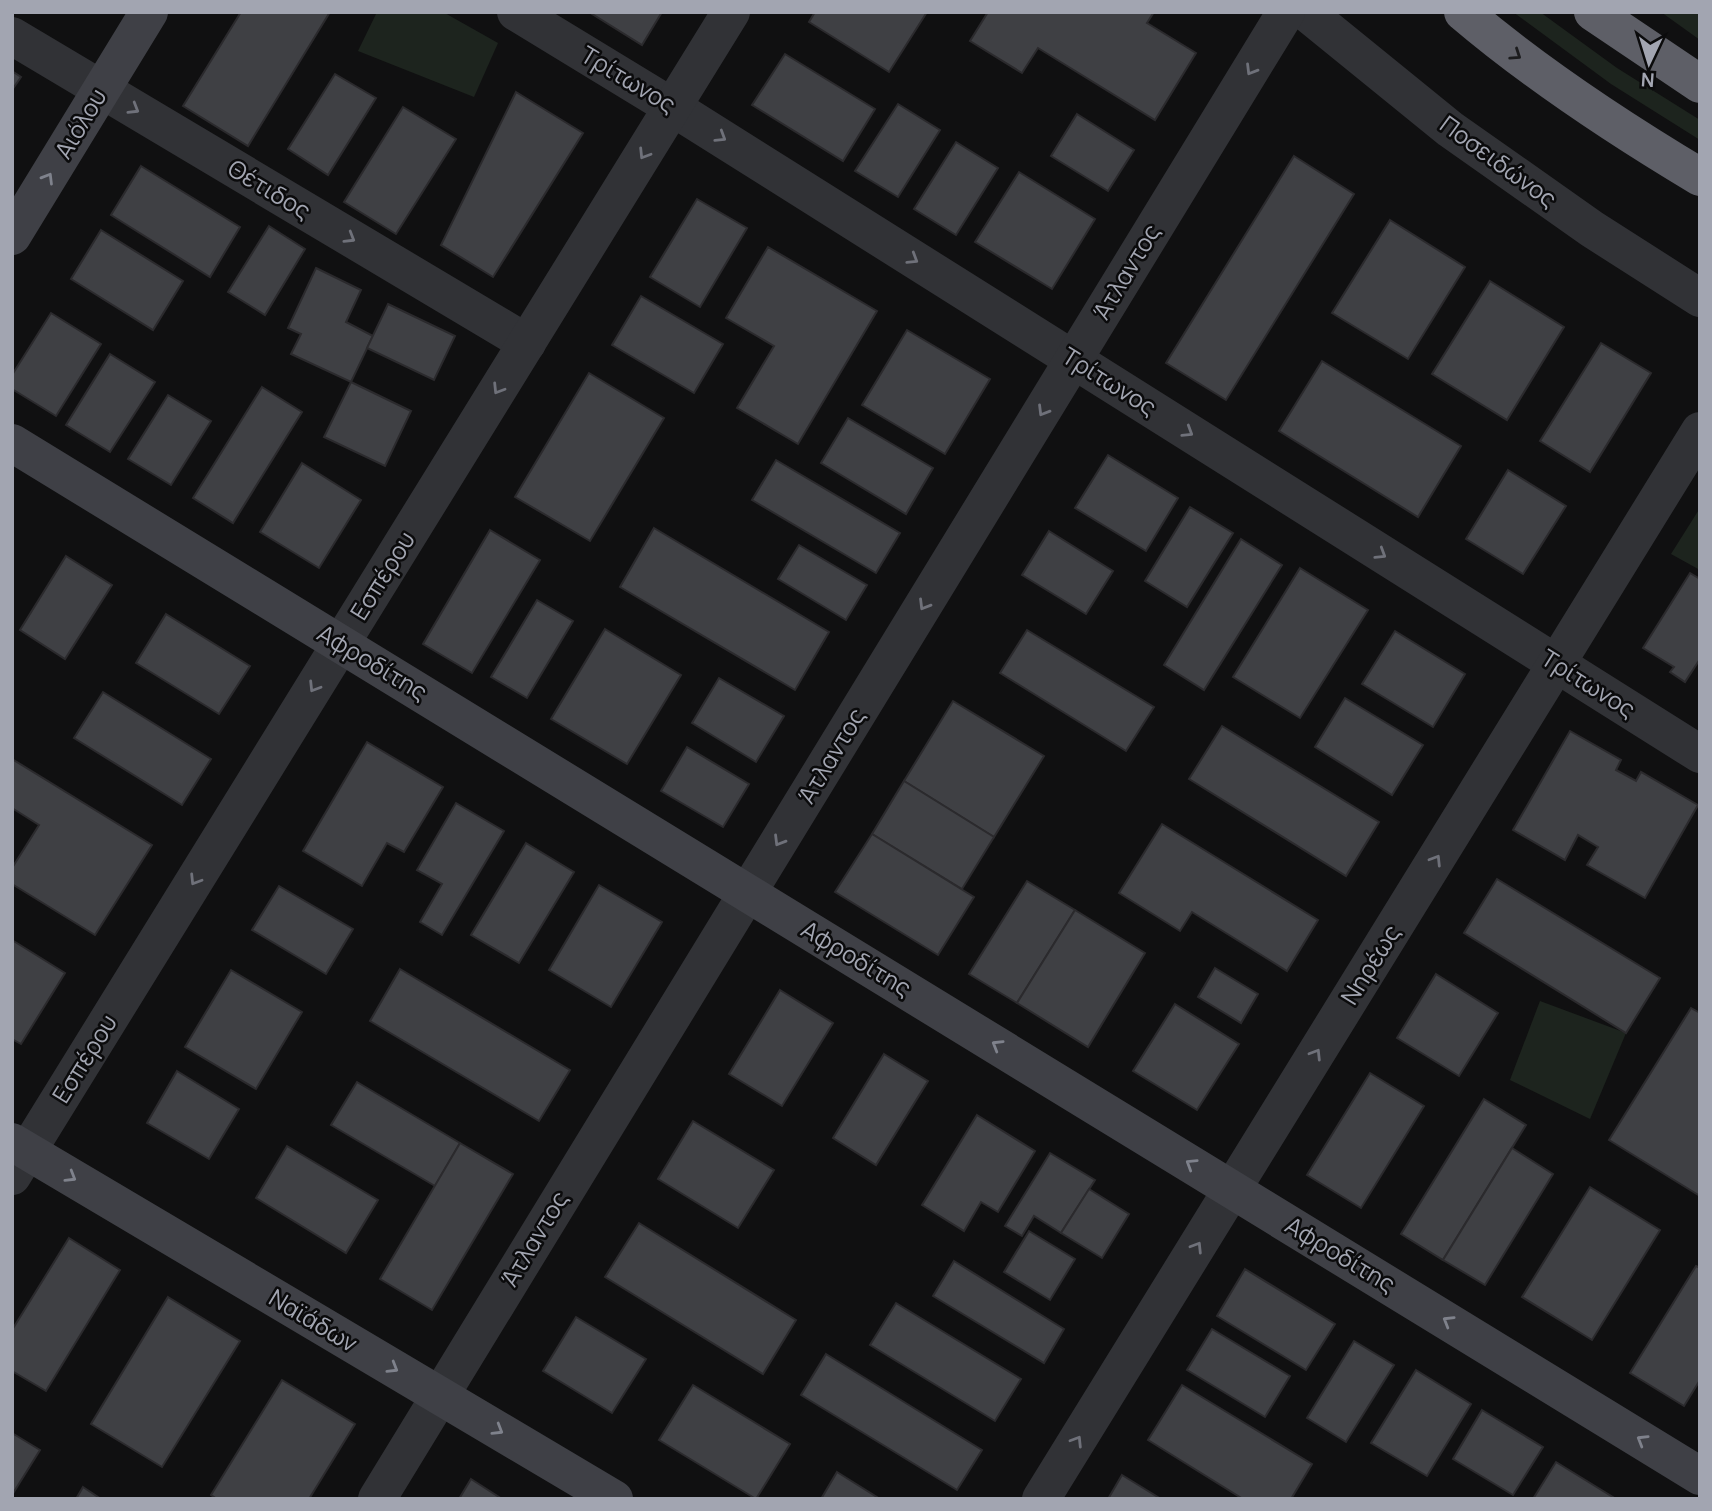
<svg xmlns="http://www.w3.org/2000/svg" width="1712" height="1511" font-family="Manrope,sans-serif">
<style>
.green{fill:#1d241e}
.building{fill:#3f4044;stroke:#2b2a2d;stroke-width:2}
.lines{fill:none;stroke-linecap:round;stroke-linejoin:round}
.street{stroke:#313236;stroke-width:38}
.secondary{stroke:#3f4046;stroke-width:38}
.highway{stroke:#5e5f67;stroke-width:38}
.oneway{stroke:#1c1c1e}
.oneway2{stroke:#6f717a}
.oneway3{stroke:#7f828c}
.labels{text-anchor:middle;stroke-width:5;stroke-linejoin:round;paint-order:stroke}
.street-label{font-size:24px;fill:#a2a5b1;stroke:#0b0b0c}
</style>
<rect width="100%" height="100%" fill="#101011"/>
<g class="green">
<polygon points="377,12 443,12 498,43 474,97 358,51"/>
<polygon points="1513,12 1540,12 1617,68 1700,120 1700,140 1611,84"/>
<polygon points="1661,12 1700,12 1700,40"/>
<polygon points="1700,508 1700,570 1671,554"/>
<polygon points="1540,1001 1626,1033 1590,1119 1510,1080"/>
</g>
<g class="building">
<polygon points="241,12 330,12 248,146 183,106"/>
<polygon points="589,12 662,12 642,45"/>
<polygon points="815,12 927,12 889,72 809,22"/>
<polygon points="988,12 1154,12 1147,23 1196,53 1155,120 1038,48 1022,73 970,41"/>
<polygon points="785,54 875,109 843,161 752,105"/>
<polygon points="12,71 21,77 12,90"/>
<polygon points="335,74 376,98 328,175 288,149"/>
<polygon points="516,92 583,133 493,277 441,245"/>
<polygon points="898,104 940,130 898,197 855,171"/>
<polygon points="403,107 456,139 396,234 344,202"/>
<polygon points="1077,114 1134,150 1108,191 1051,156"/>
<polygon points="956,142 998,168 956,235 914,209"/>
<polygon points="1294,156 1354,194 1226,400 1166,363"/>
<polygon points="141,166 240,227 210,277 111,215"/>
<polygon points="1019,172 1095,219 1052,289 975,242"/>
<polygon points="697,199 747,228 700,307 650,277"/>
<polygon points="1390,220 1465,267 1408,359 1332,313"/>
<polygon points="269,226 305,249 265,315 228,292"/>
<polygon points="101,230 183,281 153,330 71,279"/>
<polygon points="768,247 877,311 798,444 737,408 774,346 726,318"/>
<polygon points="316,268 361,290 346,322 373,336 351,382 291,354 301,334 288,328"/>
<polygon points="1490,281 1564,327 1507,420 1432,374"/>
<polygon points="641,296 723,344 694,393 612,345"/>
<polygon points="388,304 455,336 434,380 367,348"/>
<polygon points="51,313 101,344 56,416 12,389 12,375"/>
<polygon points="907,330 990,379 945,454 862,405"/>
<polygon points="1601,343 1651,373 1590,472 1540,441"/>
<polygon points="110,354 155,382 110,452 66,425"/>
<polygon points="1322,361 1461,446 1418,517 1279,431"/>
<polygon points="589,373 664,418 590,541 515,497"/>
<polygon points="351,382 411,411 385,466 324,437"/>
<polygon points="262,387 302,412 233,523 193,498"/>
<polygon points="168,395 211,421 171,485 128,459"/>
<polygon points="848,418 933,468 906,514 821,463"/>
<polygon points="1108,455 1178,498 1146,551 1075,508"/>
<polygon points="776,460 900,533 876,573 752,500"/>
<polygon points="302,463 361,500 319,568 260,532"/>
<polygon points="1508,470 1566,506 1523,574 1466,539"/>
<polygon points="1190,507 1233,533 1187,607 1145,581"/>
<polygon points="654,528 829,632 795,690 620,587"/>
<polygon points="490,530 540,560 472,673 423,644"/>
<polygon points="1049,531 1113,571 1086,614 1022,575"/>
<polygon points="1241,539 1282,565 1204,690 1164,665"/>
<polygon points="799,545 867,585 846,620 778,579"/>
<polygon points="66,556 112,585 65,659 20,630"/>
<polygon points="1300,568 1368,610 1300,718 1233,677"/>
<polygon points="1690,573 1700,579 1700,659 1685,682 1670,672 1674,667 1643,648"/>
<polygon points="537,600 573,621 527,698 491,677"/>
<polygon points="166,614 250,666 219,714 136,663"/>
<polygon points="605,629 681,675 627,764 551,719"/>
<polygon points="1027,630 1154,707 1126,751 1000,673"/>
<polygon points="1395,631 1465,674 1433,727 1362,684"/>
<polygon points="719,678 784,716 756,762 692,723"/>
<polygon points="103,692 211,759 182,805 74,738"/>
<polygon points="1345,698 1423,745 1392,795 1315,747"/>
<polygon points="953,701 1044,756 994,837 904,781"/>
<polygon points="1222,726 1379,822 1346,876 1189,779"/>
<polygon points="1570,731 1621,760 1616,770 1636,781 1641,772 1698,805 1645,898 1587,865 1598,847 1578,835 1565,860 1513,830"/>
<polygon points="367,742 443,787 404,852 387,843 362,886 303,851"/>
<polygon points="687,747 749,784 723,827 661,791"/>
<polygon points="12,759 152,845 95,935 12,884 12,868 39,825 12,808"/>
<polygon points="904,781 994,837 962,889 872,834"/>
<polygon points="456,803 504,831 442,935 420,922 442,884 417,870"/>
<polygon points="1162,824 1318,920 1287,971 1192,912 1180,931 1119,893"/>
<polygon points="872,834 974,897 938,955 835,892"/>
<polygon points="526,843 574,872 519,963 471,935"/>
<polygon points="1497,879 1660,978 1626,1033 1464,933"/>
<polygon points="1027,881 1075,910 1017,1003 969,974"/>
<polygon points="599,885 662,922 611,1007 549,970"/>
<polygon points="279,886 353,929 326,974 252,930"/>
<polygon points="1075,910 1145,953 1088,1047 1017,1003"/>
<polygon points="12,940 65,973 21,1044 12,1039"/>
<polygon points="1215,968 1258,994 1241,1023 1198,997"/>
<polygon points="400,969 570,1070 539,1121 370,1021"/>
<polygon points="231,970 302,1012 256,1089 185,1047"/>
<polygon points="1436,974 1498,1013 1459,1076 1397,1038"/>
<polygon points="780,990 833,1023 782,1106 729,1074"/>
<polygon points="1175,1004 1239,1044 1197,1110 1133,1071"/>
<polygon points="1691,1008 1700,1013 1700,1196 1609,1140"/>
<polygon points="884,1054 928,1081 876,1165 833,1138"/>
<polygon points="177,1071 239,1109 209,1159 147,1123"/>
<polygon points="1370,1073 1424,1106 1361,1208 1307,1175"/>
<polygon points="357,1082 460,1143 435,1186 331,1125"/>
<polygon points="1484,1099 1526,1125 1443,1260 1401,1234"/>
<polygon points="977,1115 1035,1151 998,1212 981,1202 964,1231 922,1205"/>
<polygon points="693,1121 774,1170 738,1228 658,1179"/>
<polygon points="460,1143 513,1174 432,1310 380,1279"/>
<polygon points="287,1146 378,1200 346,1253 256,1198"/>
<polygon points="1512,1148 1553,1174 1485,1285 1443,1260"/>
<polygon points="1050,1153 1095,1180 1061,1233 1034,1216 1022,1236 1005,1226"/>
<polygon points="1590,1187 1660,1230 1592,1340 1522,1297"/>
<polygon points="1089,1189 1129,1214 1102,1258 1061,1233"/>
<polygon points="639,1223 796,1320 763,1374 605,1277"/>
<polygon points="1029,1231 1075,1259 1050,1300 1004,1272"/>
<polygon points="69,1238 120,1270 46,1391 12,1371 12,1330"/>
<polygon points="954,1261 1064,1329 1044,1363 933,1296"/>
<polygon points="1696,1266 1700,1268 1700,1380 1684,1406 1630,1373"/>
<polygon points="1245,1269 1335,1324 1306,1370 1217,1316"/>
<polygon points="168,1297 240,1341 162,1467 91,1424"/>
<polygon points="896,1303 1021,1379 995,1421 870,1345"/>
<polygon points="576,1317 646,1359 612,1413 543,1371"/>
<polygon points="1212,1329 1290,1376 1265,1417 1187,1370"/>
<polygon points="1354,1341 1394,1365 1346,1442 1307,1418"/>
<polygon points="826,1354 982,1450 957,1490 801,1395"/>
<polygon points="1416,1370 1471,1404 1427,1476 1371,1443"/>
<polygon points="282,1380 355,1424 309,1499 217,1499 211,1495"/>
<polygon points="693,1385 790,1444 756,1499 659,1440"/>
<polygon points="1182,1385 1312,1464 1291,1499 1243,1499 1148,1440"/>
<polygon points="1482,1410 1543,1447 1513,1495 1453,1459"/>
<polygon points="12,1433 40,1450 12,1495"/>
<polygon points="1556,1462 1616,1499 1533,1499"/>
<polygon points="837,1472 880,1499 821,1499"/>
<polygon points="1122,1475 1161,1499 1108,1499"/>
<polygon points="471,1479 502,1499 459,1499"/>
<polygon points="83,1487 101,1499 76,1499"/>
</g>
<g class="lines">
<g class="street">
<polyline points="516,12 672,107 1700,754"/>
<polyline points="1306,12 1450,129 1592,229 1700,298"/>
<polyline points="12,36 527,343"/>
<polyline points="12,1176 731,12"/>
<polyline points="377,1499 1286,12"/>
<polyline points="1041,1499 1700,431"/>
</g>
<g class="secondary">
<polyline points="12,236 149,12"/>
<polyline points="12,443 1700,1476"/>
<polyline points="12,1142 614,1499"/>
</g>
<g class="highway">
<path d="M 1463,12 C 1536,74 1618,128 1700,177"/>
<polyline points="1593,12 1700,84"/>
</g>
</g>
<defs><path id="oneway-chevron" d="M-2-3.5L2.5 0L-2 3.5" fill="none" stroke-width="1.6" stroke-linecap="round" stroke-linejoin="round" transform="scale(1.75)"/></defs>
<use class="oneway" href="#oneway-chevron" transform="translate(1516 55) rotate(34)"/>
<g class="oneway2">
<use href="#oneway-chevron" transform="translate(1251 70) rotate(121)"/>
<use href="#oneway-chevron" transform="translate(134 109) rotate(31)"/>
<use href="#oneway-chevron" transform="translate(721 137) rotate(32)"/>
<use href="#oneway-chevron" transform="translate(644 154) rotate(122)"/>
<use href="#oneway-chevron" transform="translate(350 238) rotate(31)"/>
<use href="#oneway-chevron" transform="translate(913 259) rotate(32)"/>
<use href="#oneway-chevron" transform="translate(498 389) rotate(122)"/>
<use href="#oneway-chevron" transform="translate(1043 411) rotate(121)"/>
<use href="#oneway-chevron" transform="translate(1188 432) rotate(32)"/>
<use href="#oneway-chevron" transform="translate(1381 554) rotate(32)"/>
<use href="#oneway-chevron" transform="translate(924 605) rotate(121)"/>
<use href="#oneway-chevron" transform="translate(314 687) rotate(122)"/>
<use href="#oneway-chevron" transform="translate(779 841) rotate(121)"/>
<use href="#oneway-chevron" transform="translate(1436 860) rotate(-58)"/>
<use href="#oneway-chevron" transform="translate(195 880) rotate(122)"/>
<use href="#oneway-chevron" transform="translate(1316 1054) rotate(-58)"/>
<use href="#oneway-chevron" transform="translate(1197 1247) rotate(-58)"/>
<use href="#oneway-chevron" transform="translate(1077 1441) rotate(-58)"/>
</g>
<g class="oneway3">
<use href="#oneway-chevron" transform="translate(48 178) rotate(-59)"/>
<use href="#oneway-chevron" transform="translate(997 1045) rotate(-149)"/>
<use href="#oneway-chevron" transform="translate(1191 1164) rotate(-148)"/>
<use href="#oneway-chevron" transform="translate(71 1177) rotate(31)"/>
<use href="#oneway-chevron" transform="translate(1448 1321) rotate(-149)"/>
<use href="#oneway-chevron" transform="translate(393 1368) rotate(31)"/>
<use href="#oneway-chevron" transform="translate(498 1430) rotate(31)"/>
<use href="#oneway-chevron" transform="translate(1642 1440) rotate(-149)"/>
</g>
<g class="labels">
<g class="street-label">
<text transform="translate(628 80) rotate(31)" y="8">Τρίτωνος</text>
<text transform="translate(81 124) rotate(-59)" y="8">Αιόλου</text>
<text transform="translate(1498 162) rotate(36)" y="8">Ποσειδώνος</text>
<text transform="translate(269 190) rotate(31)" y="8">Θέτιδος</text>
<text transform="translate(1127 272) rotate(-59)" y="8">Άτλαντος</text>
<text transform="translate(1109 382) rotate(32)" y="8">Τρίτωνος</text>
<text transform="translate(383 576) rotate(-58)" y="8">Εσπέρου</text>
<text transform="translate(372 663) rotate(31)" y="8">Αφροδίτης</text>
<text transform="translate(1588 684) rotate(32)" y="8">Τρίτωνος</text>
<text transform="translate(832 756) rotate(-59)" y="8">Άτλαντος</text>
<text transform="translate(856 959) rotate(31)" y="8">Αφροδίτης</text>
<text transform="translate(1371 965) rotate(-58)" y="8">Νηρέως</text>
<text transform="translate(85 1059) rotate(-58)" y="8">Εσπέρου</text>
<text transform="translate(535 1239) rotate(-59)" y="8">Άτλαντος</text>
<text transform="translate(1340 1255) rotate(31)" y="8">Αφροδίτης</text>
<text transform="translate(313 1321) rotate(31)" y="8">Ναϊάδων</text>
</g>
</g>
<rect width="1712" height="1511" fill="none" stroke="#a2a5b1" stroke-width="28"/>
<g transform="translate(1649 63) rotate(184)" stroke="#0b0b0c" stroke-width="5" paint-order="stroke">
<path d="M0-5L12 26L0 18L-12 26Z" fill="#a2a5b1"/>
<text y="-10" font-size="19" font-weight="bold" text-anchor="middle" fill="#a2a5b1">N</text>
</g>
</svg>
